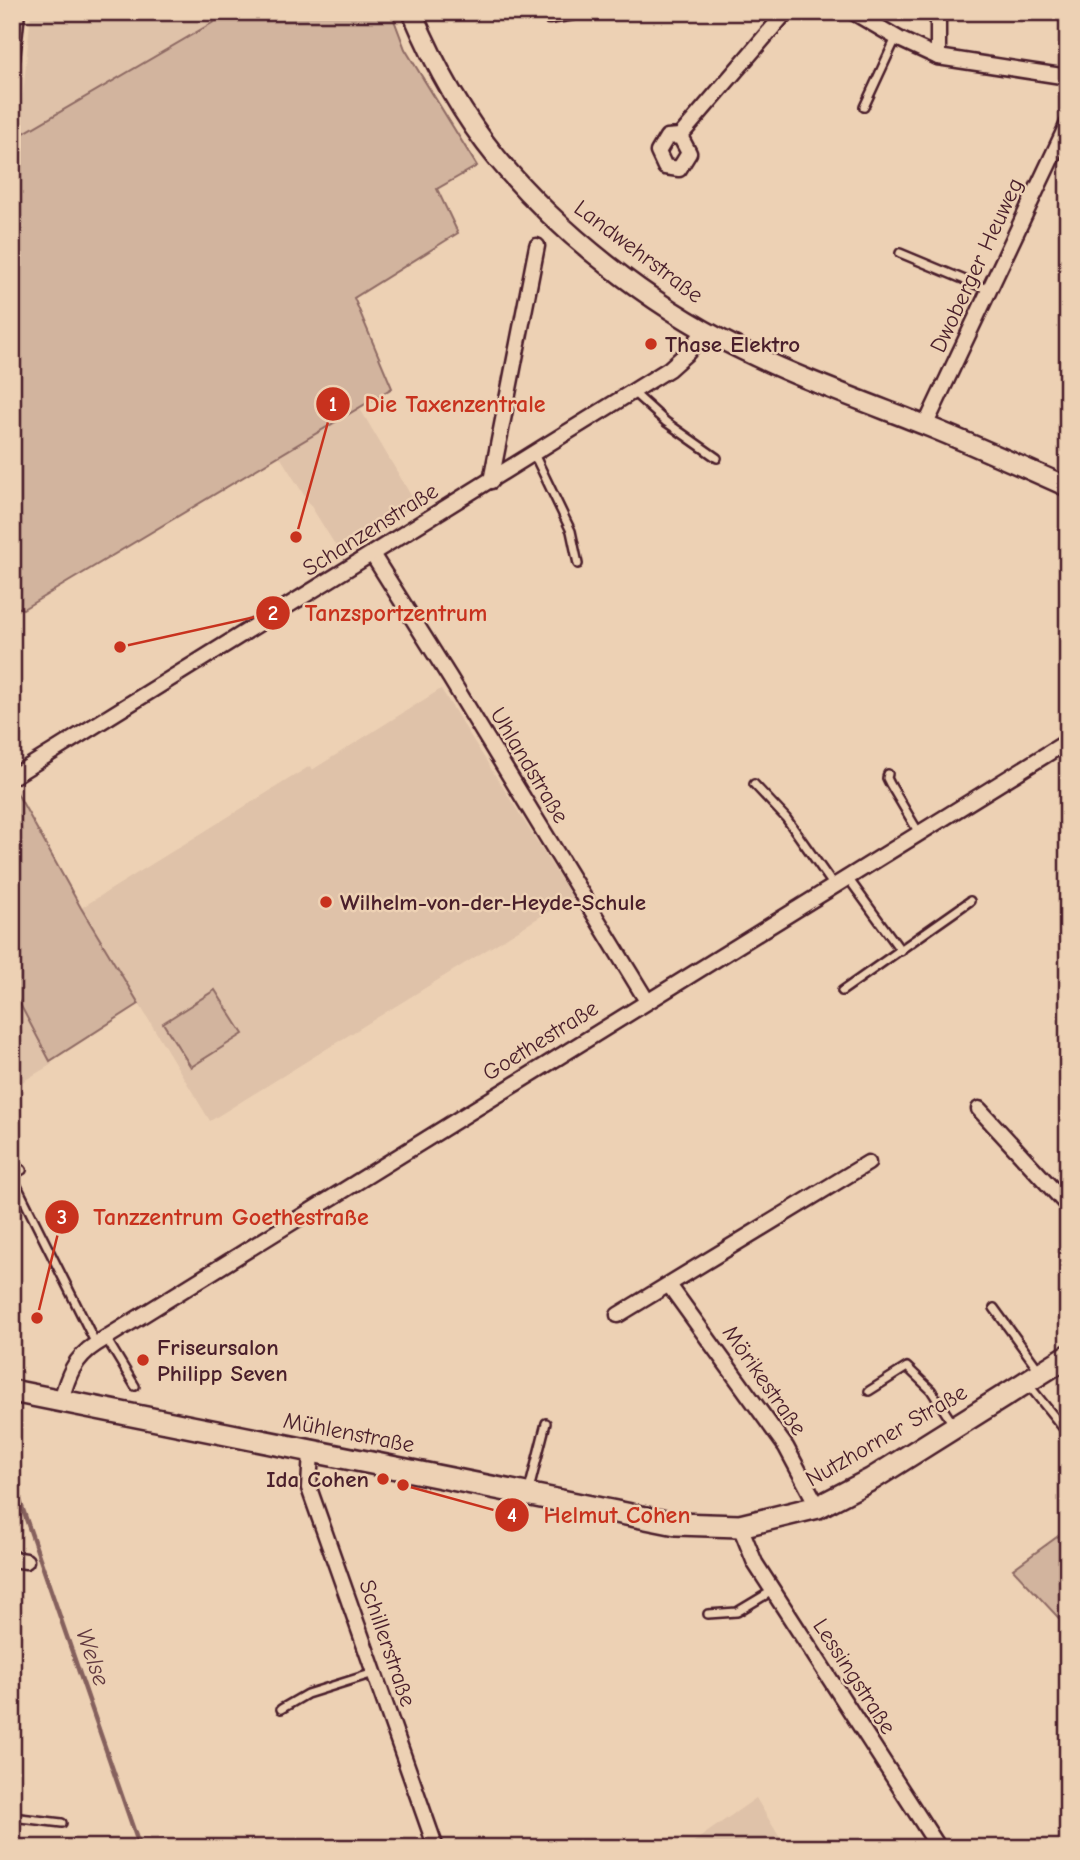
<svg xmlns="http://www.w3.org/2000/svg" width="1080" height="1860" font-family="'Comic Neue',sans-serif">
<style>
.built{fill:#dfc2a9}
.green{fill:#d2b49e;stroke:#8e6a64;stroke-width:2}
.lines{fill:none;stroke-linecap:round;stroke-linejoin:round}
.stream{stroke:#85605d;stroke-width:4.5}
.service-casing{stroke:#4a1f2b;stroke-width:12}
.minor-casing{stroke:#4a1f2b;stroke-width:19}
.tertiary-casing{stroke:#4a1f2b;stroke-width:23}
.secondary-casing{stroke:#4a1f2b;stroke-width:26}
.service{stroke:#edd1b4;stroke-width:7}
.minor{stroke:#edd1b4;stroke-width:14}
.tertiary{stroke:#edd1b4;stroke-width:18}
.secondary{stroke:#edd1b4;stroke-width:21}
.poi-dot{fill:#c8321e;stroke:#edd1b4;stroke-width:2.5}
.labels{text-anchor:middle;stroke-width:5;stroke-linejoin:round;paint-order:stroke}
.street-label{font-size:23px;fill:#4a1f2b;stroke:#edd1b4}
.poi-label{font-size:23px;font-weight:bold;fill:#4a1f2b;stroke:#edd1b4;text-anchor:start}
.water-label{font-size:24px;font-style:italic;fill:#623a40;stroke:#edd1b4}
.leader{fill:none;stroke:#c8321e;stroke-width:2.5}
.callout-dot{fill:#c8321e;stroke:#edd1b4;stroke-width:2.5}
.mark-label{font-size:21px;text-anchor:middle;font-weight:bold;fill:#fff}
.callout-label{font-size:24px;text-anchor:middle;font-weight:bold;fill:#c8321e;stroke:#edd1b4;stroke-width:5;stroke-linejoin:round;paint-order:stroke}
</style>
<rect width="100%" height="100%" fill="#edd1b4"/>
<filter id="ink" filterUnits="userSpaceOnUse"><feTurbulence type="fractalNoise" baseFrequency=".0143" numOctaves="2"/><feDisplacementMap in="SourceGraphic" scale="14" xChannelSelector="R" yChannelSelector="G"/><feConvolveMatrix kernelMatrix="1 2 1 2 8 2 1 2 1" color-interpolation-filters="sRGB"/></filter>
<g filter="url(#ink)">
<g class="built">
<polygon points="31,12 231,12 19,136"/>
<polygon points="359,407 416,504 339,551 279,455"/>
<polygon points="441,689 572,897 210,1121 81,908 310,766 312,770"/>
<polygon points="12,989 52,1064 12,1088"/>
<polygon points="756,1798 786,1848 685,1848"/>
</g>
<g class="green">
<polygon points="231,12 391,12 405,49 477,166 437,189 458,233 354,298 392,388 23,609 12,606 12,170 19,136"/>
<polygon points="17,793 81,908 139,1004 50,1061 12,989 12,796"/>
<polygon points="215,990 243,1034 191,1067 163,1023"/>
<polygon points="1068,1529 1068,1628 1013,1569"/>
</g>
<g class="lines">
<polyline class="stream" points="12,1478 140,1848"/>
<g class="service-casing">
<g id="service">
<polyline points="864,107 896,38"/>
<polyline points="900,253 989,290"/>
<polyline points="633,392 666,422 717,458"/>
<polyline points="534,454 571,531 578,564"/>
<polyline points="888,774 887,778 890,784 919,833"/>
<polyline points="754,784 786,818 834,886"/>
<polyline points="848,878 901,951"/>
<polyline points="842,991 970,901"/>
<polyline points="12,1175 22,1170"/>
<polyline points="12,1176 96,1344"/>
<polyline points="994,1308 1039,1370"/>
<polyline points="106,1338 135,1386"/>
<polyline points="1027,1383 1068,1434"/>
<polyline points="869,1391 907,1367 931,1390 953,1424"/>
<polyline points="529,1490 546,1423"/>
<polyline points="708,1614 737,1612 772,1591"/>
<polyline points="281,1709 307,1694 374,1673"/>
<polyline points="12,1817 62,1823"/>
</g>
</g>
<g class="minor-casing">
<g id="minor">
<polyline points="543,12 549,16 574,12"/>
<polyline points="853,12 899,39 938,57 1068,77"/>
<polyline points="938,57 938,12"/>
<polyline points="12,59 17,12"/>
<polyline points="680,136 689,153 679,169 665,167 658,152 667,137 680,136 786,12"/>
<polyline points="925,426 1068,123"/>
<polyline points="491,481 537,246"/>
<polyline points="372,554 450,678 647,1001"/>
<polyline points="12,777 669,369 688,352 705,330"/>
<polyline points="979,1109 1068,1206"/>
<polyline points="669,1285 786,1447 818,1507"/>
<polyline points="618,1315 868,1163"/>
<path d="M 61,1400 C 68,1376 74,1358 96,1344 L 1068,741"/>
<polyline points="311,1451 309,1488 436,1848"/>
<polyline points="740,1526 755,1563 939,1848"/>
<polyline points="12,1559 26,1561"/>
</g>
</g>
<g class="tertiary-casing">
<path id="tertiary" d="M 412,12 C 434,64 461,114 497,158 C 559,233 649,304 736,347 C 798,378 863,401 927,426 C 974,445 1021,466 1068,487"/>
</g>
<g class="secondary-casing">
<polyline id="secondary" points="12,1391 676,1524 740,1526 818,1507 872,1479 1068,1356"/>
</g>
<use href="#service" class="service"/>
<use href="#minor" class="minor"/>
<use href="#tertiary" class="tertiary"/>
<use href="#secondary" class="secondary"/>
</g>
</g>
<g class="poi-dot">
<circle cx="651" cy="344" r="7"/>
<circle cx="326" cy="902" r="7"/>
<circle cx="143" cy="1360" r="7"/>
<circle cx="383" cy="1479" r="7"/>
</g>
<g class="labels">
<g class="street-label">
<text transform="translate(639 251) rotate(37)" y="8">Landwehrstraße</text>
<text transform="translate(976 265) rotate(-65)" y="8">Dwoberger Heuweg</text>
<text transform="translate(370 529) rotate(-32)" y="8">Schanzenstraße</text>
<text transform="translate(530 765) rotate(59)" y="8">Uhlandstraße</text>
<text transform="translate(540 1040) rotate(-32)" y="8">Goethestraße</text>
<text transform="translate(765 1380) rotate(55)" y="8">Mörikestraße</text>
<text transform="translate(349 1432) rotate(11)" y="8">Mühlenstraße</text>
<text transform="translate(886 1435) rotate(-30)" y="8">Nutzhorner Straße</text>
<text transform="translate(388 1643) rotate(71)" y="8">Schillerstraße</text>
<text transform="translate(855 1676) rotate(57)" y="8">Lessingstraße</text>
</g>
<g class="poi-label">
<text x="665" y="352">Thase Elektro</text>
<text x="340" y="910">Wilhelm-von-der-Heyde-Schule</text>
<text x="157" y="1355">Friseursalon<tspan x="157" dy="26">Philipp Seven</tspan></text>
<text x="369" y="1487" text-anchor="end">Ida Cohen</text>
</g>
<g class="water-label">
<text transform="translate(93 1657) rotate(71)" y="8">Welse</text>
</g>
</g>
<path class="leader" d="M296 537L333 404M120 647L273 613M37 1318L62 1217M403 1485L512 1515"/>
<g class="callout-dot">
<circle cx="296" cy="537" r="7"/>
<circle cx="120" cy="647" r="7"/>
<circle cx="37" cy="1318" r="7"/>
<circle cx="403" cy="1485" r="7"/>
<circle cx="333" cy="404" r="18"/>
<circle cx="273" cy="613" r="18"/>
<circle cx="62" cy="1217" r="18"/>
<circle cx="512" cy="1515" r="18"/>
</g>
<g class="mark-label">
<text x="333" y="411">1</text>
<text x="273" y="620">2</text>
<text x="62" y="1224">3</text>
<text x="512" y="1522">4</text>
</g>
<g class="callout-label">
<text x="455" y="412">Die Taxenzentrale</text>
<text x="396" y="621">Tanzsportzentrum</text>
<text x="231" y="1225">Tanzzentrum Goethestraße</text>
<text x="617" y="1523">Helmut Cohen</text>
</g>
<rect width="1080" height="1860" fill="none" stroke="#edd1b4" stroke-width="42"/>
<rect x="21" y="21" width="1038" height="1818" fill="none" stroke="#4a1f2b" stroke-width="2.5" filter="url(#ink)"/>
</svg>
